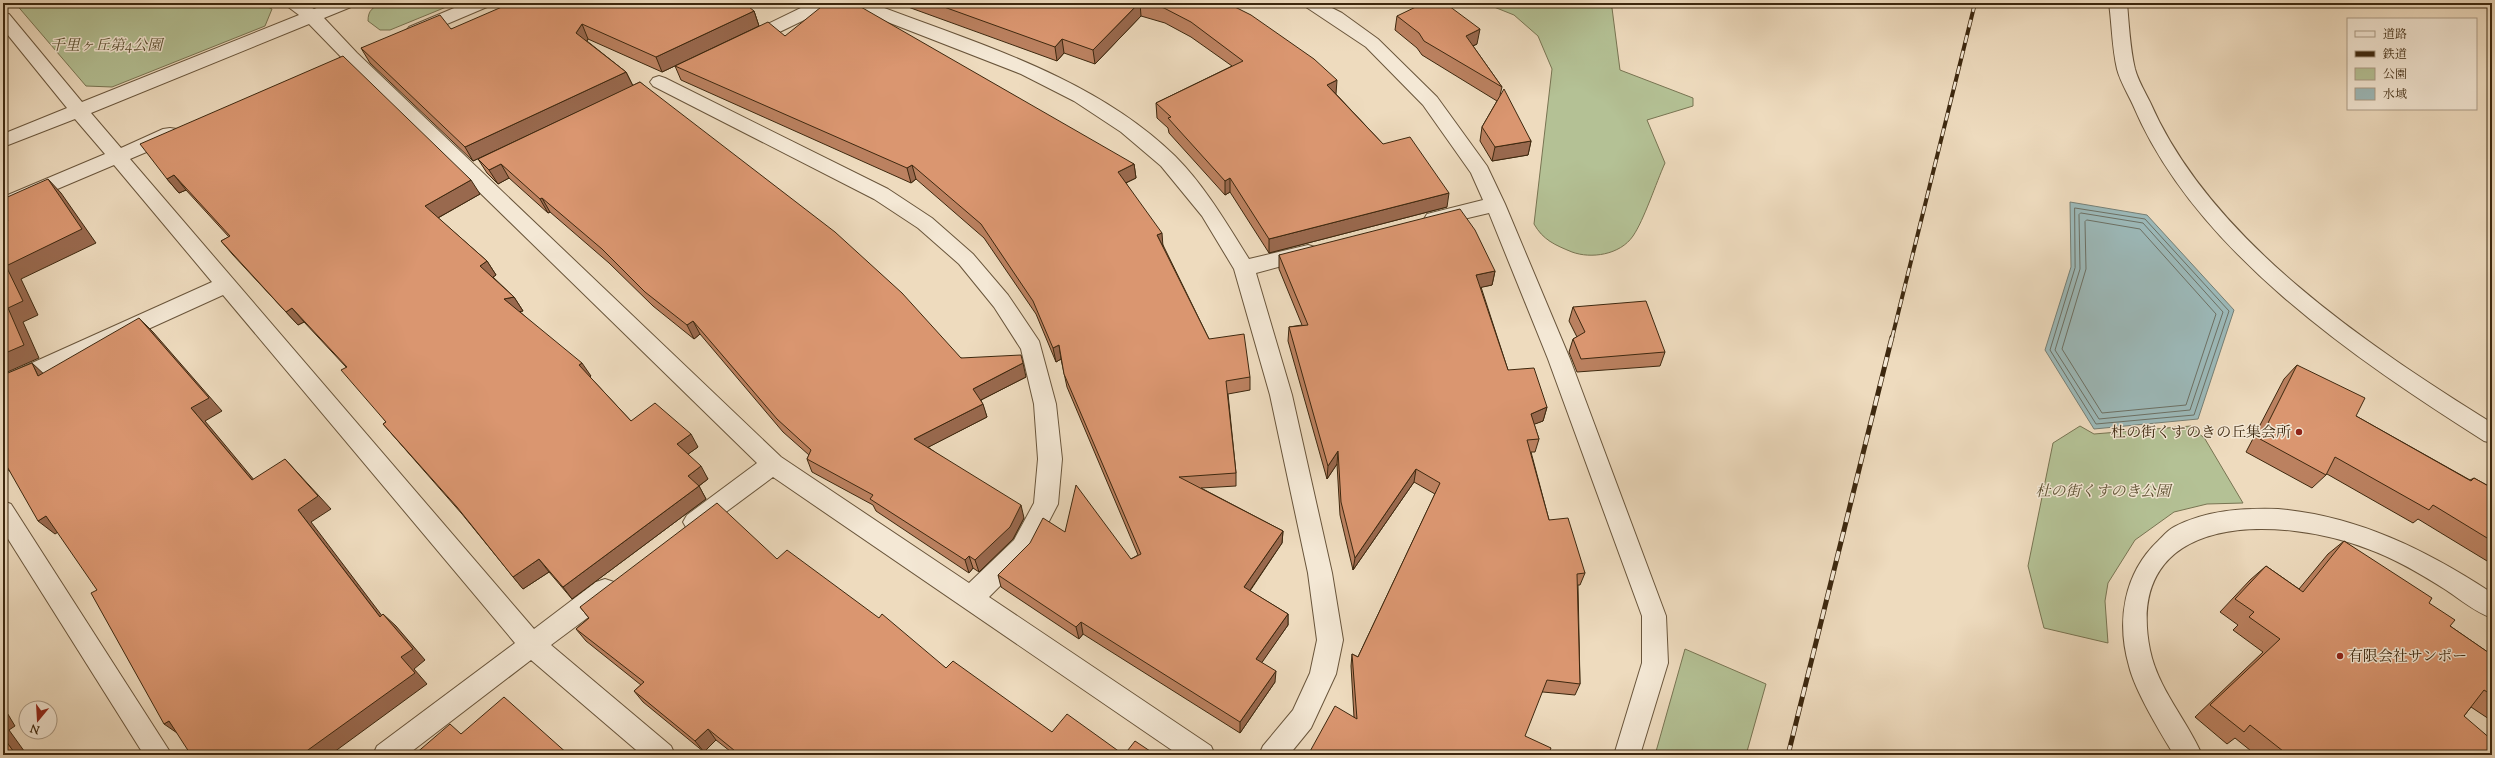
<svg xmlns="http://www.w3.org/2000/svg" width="2495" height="758" font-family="'Sorts Mill Goudy','Noto Serif JP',serif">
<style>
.green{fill:#b4c195;stroke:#787452}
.water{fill:#9cb9b9;stroke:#767f75}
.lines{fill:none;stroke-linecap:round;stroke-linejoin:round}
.shore{stroke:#6c7064;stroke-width:1}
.minor-casing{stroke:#69553b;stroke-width:2}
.tertiary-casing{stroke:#69553b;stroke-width:2}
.minor{fill:#f4e8d5;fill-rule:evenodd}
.tertiary{fill:#f4e8d5;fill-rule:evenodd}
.rail-far1-casing{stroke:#3d280f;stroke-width:4}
.rail-casing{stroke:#3d280f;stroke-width:5}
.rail-far1{stroke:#f4e8d5;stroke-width:2.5;stroke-dasharray:8;stroke-linecap:butt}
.rail{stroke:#f4e8d5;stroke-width:3.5;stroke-dasharray:10;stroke-linecap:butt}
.wall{fill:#bb8160;stroke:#3d280f}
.shaded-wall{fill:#99694e;stroke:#3d280f}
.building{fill:#da9670;stroke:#3d280f}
.poi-dot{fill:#8f2418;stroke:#f4e8d5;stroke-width:1.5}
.labels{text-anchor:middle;stroke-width:3;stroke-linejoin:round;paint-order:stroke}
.park-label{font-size:15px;font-style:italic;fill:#5b4e30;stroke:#f4e8d5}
.poi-label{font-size:15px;fill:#3d280f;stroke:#f4e8d5;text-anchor:end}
</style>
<rect width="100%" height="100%" fill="#eedbbe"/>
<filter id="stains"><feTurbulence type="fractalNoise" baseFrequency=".005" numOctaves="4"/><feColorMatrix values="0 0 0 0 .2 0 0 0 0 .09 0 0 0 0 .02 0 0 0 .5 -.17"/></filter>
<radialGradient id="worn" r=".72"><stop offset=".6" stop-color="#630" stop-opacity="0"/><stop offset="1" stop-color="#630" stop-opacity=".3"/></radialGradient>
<g class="green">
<polygon points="15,3 260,3 272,9 265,26 112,87 86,86"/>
<path d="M 383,3 L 456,3 L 390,30 L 380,30 L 368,21 C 368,10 373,7 383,3 Z"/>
<path d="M 1484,3 L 1598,3 L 1612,8 L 1620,70 L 1693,98 L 1693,106 L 1647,120 L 1665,163 C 1656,183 1644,220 1633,236 C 1620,255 1591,259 1572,252 C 1555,245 1543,240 1534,224 L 1552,69 L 1538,36 L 1514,15 Z"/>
<polygon points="2080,426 2094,434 2191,426 2205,439 2243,503 2207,504 2174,512 2135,540 2108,583 2105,601 2108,643 2044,628 2028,566 2053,443"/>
<polygon points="1685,649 1766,684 1746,755 1655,755"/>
</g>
<polygon class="water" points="2070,202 2147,215 2234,310 2198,419 2094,429 2045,350 2071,267"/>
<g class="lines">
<g class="shore">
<polygon points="2075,208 2145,219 2229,311 2194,415 2096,424 2050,350 2075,268"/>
<polygon points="2081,213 2143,223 2223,312 2190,410 2099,419 2055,350 2080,269 2079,215"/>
<polygon points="2087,220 2140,229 2216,314 2186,405 2102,413 2062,349 2086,269 2085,222"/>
</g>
<g class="minor-casing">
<g id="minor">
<polygon points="283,3 304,3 314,9 329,3 354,3 351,7 324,18 357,53 781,457 969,583 1014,540 1034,503 1038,459 1034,404 1021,349 994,307 959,264 918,228 874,199 653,86 650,82 653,78 659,76 665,78 888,189 932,218 973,254 1008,295 1039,341 1056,404 1062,459 1058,504 1032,554 989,597 1211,746 1215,755 1179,755 773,477 703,529 695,532 687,529 683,522 687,515 757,463 345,61 309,24 91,113 121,148 163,129 170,128 177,129 179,134 177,139 130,159 534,629 596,582 605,579 614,582 617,590 614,598 551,645 671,746 675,755 642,755 531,660 407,755 373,755 377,746 515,643 223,295 3,395 3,376 212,282 114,165 3,212 3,197 105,154 75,119 3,147 3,134 67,108 3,29 3,13 9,14 82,102 299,15"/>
<polygon points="466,3 490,3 487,7 421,35 409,35 406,31 409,27"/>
<polygon points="811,3 834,3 831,7 753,45 741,45 738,41 741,37"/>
<path d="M 846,3 L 871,3 C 975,43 1093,76 1175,156 C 1205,186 1227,224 1249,259 L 1308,245 L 1315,247 L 1318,252 L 1315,257 L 1256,273 L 1292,395 L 1332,573 L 1343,640 L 1336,674 L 1311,728 L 1289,755 L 1259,755 L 1263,746 L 1293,710 L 1310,673 L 1317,640 L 1308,573 L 1270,395 L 1234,269 L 1202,216 L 1161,166 L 1121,132 L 1074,101 L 1021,74 L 849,7 Z"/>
<polygon points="1300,3 1322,3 1342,13 1378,39 1437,97 1487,166 1505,204 1570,359 1666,616 1668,663 1640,755 1614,755 1642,663 1642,616 1548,359 1489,213 1434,226 1427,224 1424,219 1427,214 1483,200 1471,173 1423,105 1366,47"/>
<polygon points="3,501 11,504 172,755 144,755 3,531"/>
<path d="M 2278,509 C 2358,516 2426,550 2492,593 L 2492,618 C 2475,612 2461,600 2446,590 C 2421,574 2396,559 2368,549 C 2280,515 2122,510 2150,650 C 2158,689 2187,720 2202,755 L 2174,755 C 2160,732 2135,691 2129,666 C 2116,621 2124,573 2158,541 C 2163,536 2168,530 2174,527 C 2206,510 2243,508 2278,509 Z"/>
</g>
</g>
<g class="tertiary-casing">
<path id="tertiary" d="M 2109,3 L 2127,3 C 2129,25 2130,48 2135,69 C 2138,80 2145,92 2150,102 C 2210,240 2368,346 2492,423 L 2492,443 L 2484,441 C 2355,359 2194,250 2133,105 C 2128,94 2120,81 2117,69 C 2112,48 2112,25 2109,3 Z"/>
</g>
<use href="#minor" class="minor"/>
<use href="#tertiary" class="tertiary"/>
<g class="rail-far1-casing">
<polyline id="rail-far1" points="1892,338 1975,3"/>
</g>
<g class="rail-casing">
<polyline id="rail" points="1788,755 1892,337"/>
</g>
<use href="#rail-far1" class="rail-far1"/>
<use href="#rail" class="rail"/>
</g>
<g class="wall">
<polygon points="897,3 1227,3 1336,94 1383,144 1447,207 1269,253 1230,192 1225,195 1169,133 1168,128 1157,118 1156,103 1232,66 1191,37 1165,23 1141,16 1095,64 1064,53 1057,61"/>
<polygon points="754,11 759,26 662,72 588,39 587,41 626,72 633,86 473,161 370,63 361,48 451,29"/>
<polygon points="1397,16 1477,44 1473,46 1502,87 1500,95 1531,141 1528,155 1492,161 1480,141 1482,127 1497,101 1422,55 1417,48 1395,30"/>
<polygon points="785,36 1134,164 1136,178 1126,183 1163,245 1209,339 1250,377 1250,390 1228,394 1236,473 1236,486 1201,488 1283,531 1282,543 1250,591 1288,614 1288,625 1261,663 1275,682 1240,733 1083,634 1079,639 1001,587 998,575 1065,532 1131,559 1138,555 1067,387 1061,359 1056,362 1036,314 984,238 916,179 911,183 681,80 675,66"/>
<polygon points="640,82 961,358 1026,377 981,400 987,417 928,447 1024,518 1013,539 979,572 973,568 969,573 876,511 873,505 812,472 807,459 809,455 783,432 700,334 694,339 653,306 609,263 550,212 548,213 509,178 498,184 487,173 478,159"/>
<polygon points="167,179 480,194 438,218 487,261 496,275 493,277 514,297 523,311 519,311 591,376 590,377 631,421 698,447 688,454 708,479 699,486 706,499 572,599 549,572 523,589 462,514 383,424 386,422 346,367 304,322 298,325 233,255 221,241 229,237 186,190 179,193"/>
<polygon points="1279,255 1495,271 1492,285 1481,287 1508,370 1547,407 1543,421 1534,424 1539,439 1535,452 1531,452 1549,520 1585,573 1580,585 1578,585 1580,684 1575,695 1543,692 1308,755 1354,717 1351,666 1352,654 1358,657 1435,494 1414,482 1353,570 1340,515 1337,464 1327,479 1288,341 1289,327 1302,325 1279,269"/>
<polygon points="1573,307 1665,352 1660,366 1577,372 1569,352 1573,339 1577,337 1569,321"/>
<polygon points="2297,365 2356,416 2470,480 2474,478 2492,488 2492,564 2418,519 2413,523 2327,474 2312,488 2246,452 2284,379"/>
<polygon points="2344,541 2429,603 2450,626 2492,655 2492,721 2471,707 2464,716 2492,755 2256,755 2235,738 2227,744 2195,717 2263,652 2233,630 2238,625 2220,612 2250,580 2266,566 2299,589 2328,554"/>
<polygon points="777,559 946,668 1052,732 1124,755 1156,755 735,755 716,740 704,752 643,702 634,691 641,685 586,641 576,629 589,618 580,607"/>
</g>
<g class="shaded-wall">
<polygon points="1139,3 1140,3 1141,16 1095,64 1093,50"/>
<polygon points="754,11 759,26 662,72 656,57"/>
<polygon points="582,24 588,39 583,47 576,33"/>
<polygon points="1480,29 1477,44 1464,50 1466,36"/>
<polygon points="1062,39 1064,53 1057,61 1055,47"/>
<polygon points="626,72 633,86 473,161 465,147"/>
<polygon points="1337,80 1336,94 1327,85"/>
<polygon points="1531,141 1528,155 1492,161 1495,147"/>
<polygon points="501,164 509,178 498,184 489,170"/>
<polygon points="1134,164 1136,178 1119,186 1118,172"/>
<polygon points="912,165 916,179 911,183 907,168"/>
<polygon points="174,175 186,190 179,193 167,179"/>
<polygon points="1230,178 1230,192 1225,195 1225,181"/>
<polygon points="48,179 61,193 96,243 21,279 38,315 23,322 39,358 3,374 3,354 8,308 6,266"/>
<polygon points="471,180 480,194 434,220 425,206"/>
<polygon points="1449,193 1447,207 1269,253 1269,239"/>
<polygon points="542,198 550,212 548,213 540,199"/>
<polygon points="1162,233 1163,247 1157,235"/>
<polygon points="487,261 496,275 489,280 480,266"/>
<polygon points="1495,271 1492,285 1474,289 1476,275"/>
<polygon points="514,297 523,311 513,313 504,299"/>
<polygon points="292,308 304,322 298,325 286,312"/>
<polygon points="139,318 153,332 222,411 205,421 265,493 252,480 191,408"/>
<polygon points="693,321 700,334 694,339 687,325"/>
<polygon points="1059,345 1061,359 1056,362 1053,348"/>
<polygon points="32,363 47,377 38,376"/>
<polygon points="582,363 591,376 587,379 579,365"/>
<polygon points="1023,363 1026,377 977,402 973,389"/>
<polygon points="983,404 987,417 919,452 914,439"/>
<polygon points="1547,407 1543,421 1527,427 1531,414"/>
<polygon points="691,434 698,447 684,457 677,444"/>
<polygon points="1338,451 1337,464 1327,479 1328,466"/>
<polygon points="285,459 331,509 311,522 392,629 380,617 298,510"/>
<polygon points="5,463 19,478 3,466 3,465"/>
<polygon points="701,466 708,479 696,488 688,476"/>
<polygon points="1416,469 1414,482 1353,570 1355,558"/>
<polygon points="699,486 706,499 572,599 563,587"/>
<polygon points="1021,505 1024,518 1013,539 979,572 975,560"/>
<polygon points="46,516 63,529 55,534 38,521"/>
<polygon points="1283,531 1282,543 1244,599 1244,587"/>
<polygon points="969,556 973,568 969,573 965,560"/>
<polygon points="539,559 549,572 523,589 513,577"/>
<polygon points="383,614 396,626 425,660 414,669 427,684 330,755 301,755 401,657"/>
<polygon points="1288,614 1288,625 1256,671 1256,659"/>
<polygon points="1081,622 1083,634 1079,639 1076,627"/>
<polygon points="1276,671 1275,682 1240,733 1240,722"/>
<polygon points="3,706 15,726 9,730 27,755 16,755 3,737"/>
<polygon points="169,721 180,735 164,724"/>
<polygon points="708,729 716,740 704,752 695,741"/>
</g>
<g class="building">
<polygon points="511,3 744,3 754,11 656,57 582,24 576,33 626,72 465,147 361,48 440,15 451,29"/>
<polygon points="826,3 854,3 1134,164 1118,172 1162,233 1157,235 1209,339 1244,334 1250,377 1226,381 1236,473 1179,477 1283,531 1244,587 1288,614 1256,659 1276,671 1240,722 1081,622 1076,627 998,575 1030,543 1043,518 1065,532 1076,485 1131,559 1141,554 1064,374 1059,345 1053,348 1033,301 981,224 912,165 907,168 675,66 768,22 785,36"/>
<polygon points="933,3 1139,3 1093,50 1062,39 1055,47"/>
<polygon points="1146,3 1227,3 1251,15 1314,59 1337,80 1327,85 1383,144 1410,137 1449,193 1269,239 1230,178 1225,181 1168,118 1171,117 1156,103 1243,61 1191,22 1164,8"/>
<polygon points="1424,3 1445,3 1480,29 1466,36 1502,87 1424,41 1419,33 1397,16"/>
<polygon points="343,56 471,180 425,206 487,261 480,266 514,297 504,299 582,363 579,365 631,421 655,403 691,434 677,444 701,466 688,476 699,486 563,587 539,559 513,577 457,507 383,424 386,422 341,370 347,367 292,308 286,312 221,241 230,236 174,175 167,179 140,144"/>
<polygon points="640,82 835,232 902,293 961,358 1021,355 1023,363 973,389 983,404 914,439 1021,505 1010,527 975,560 969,556 965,560 870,499 873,495 807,459 811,450 777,419 693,321 687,325 645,292 602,249 542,198 540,199 501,164 489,170 478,159"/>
<polygon points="1504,89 1531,141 1495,147 1482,127"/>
<polygon points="48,179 82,229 6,266 23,301 8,308 24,345 3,354 3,224 8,221 3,214 3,199"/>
<polygon points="1460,209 1475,230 1495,271 1476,275 1508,370 1534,368 1547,407 1531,414 1539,439 1527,440 1549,520 1568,518 1585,573 1577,574 1580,684 1547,680 1525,736 1551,748 1548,755 1308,755 1335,706 1357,719 1352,654 1358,657 1440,483 1416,469 1355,558 1341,502 1338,451 1328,466 1289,327 1308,325 1279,255"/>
<polygon points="1646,301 1665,352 1581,359 1573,339 1585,332 1573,307"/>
<polygon points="139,318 209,398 191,408 252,480 285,459 318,496 298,510 380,617 383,614 413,649 401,657 415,673 301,755 191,755 169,721 164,724 91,593 97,590 46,516 38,521 5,463 3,465 3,375 32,363 38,376"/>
<polygon points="2297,365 2365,398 2356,416 2471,481 2474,478 2492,488 2492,541 2433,505 2429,510 2335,457 2326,475 2260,439"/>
<polygon points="717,503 777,559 787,550 879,618 882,614 946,668 953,661 1052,732 1067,714 1124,755 1135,741 1156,755 740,755 708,729 695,741 634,691 644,682 576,629 589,618 580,607"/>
<polygon points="2344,541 2432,598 2429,603 2455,620 2450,626 2492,655 2492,695 2484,690 2464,716 2492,740 2492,755 2288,755 2250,725 2244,732 2210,705 2280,639 2249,617 2254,612 2235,599 2266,566 2303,592"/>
<polygon points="504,697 569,755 414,755 450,724 461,734"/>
<polygon points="3,737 16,755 3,755"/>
</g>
<g class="poi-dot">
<circle cx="2299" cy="432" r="4"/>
<circle cx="2340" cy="656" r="4"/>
</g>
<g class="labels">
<g class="park-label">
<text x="106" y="50">千里ヶ丘第4公園</text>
<text x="2103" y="496">杜の街くすのき公園</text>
</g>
<g class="poi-label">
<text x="2291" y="437">杜の街くすのきの丘集会所</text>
<text x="2348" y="661" text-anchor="start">有限会社サンポー</text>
</g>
</g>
<rect width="2495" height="758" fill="none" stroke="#eedbbe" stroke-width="16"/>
<rect x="4" y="4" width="2487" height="750" fill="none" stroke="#3d280f" stroke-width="2"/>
<rect x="8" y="8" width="2479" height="742" fill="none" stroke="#3d280f"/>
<rect x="2347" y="18" width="130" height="92" fill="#f4e8d5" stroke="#ab9b86"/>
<rect x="2355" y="31" width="20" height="6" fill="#f4e8d5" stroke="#ab9b86"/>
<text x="2383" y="38" font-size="12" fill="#3d280f">道路</text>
<rect x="2355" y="51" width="20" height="6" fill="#3d280f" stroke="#ab9b86"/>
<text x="2383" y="58" font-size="12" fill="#3d280f">鉄道</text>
<rect x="2355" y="68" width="20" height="12" fill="#b4c195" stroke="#ab9b86"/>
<text x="2383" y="78" font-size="12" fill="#3d280f">公園</text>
<rect x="2355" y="88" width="20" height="12" fill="#9cb9b9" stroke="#ab9b86"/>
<text x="2383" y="98" font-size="12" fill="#3d280f">水域</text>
<g transform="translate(38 720) rotate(198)"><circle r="19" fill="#f4e8d5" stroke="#ab9b86"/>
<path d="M0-3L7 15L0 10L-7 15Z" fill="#8f2418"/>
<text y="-6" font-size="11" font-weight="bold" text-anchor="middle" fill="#3d280f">N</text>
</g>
<rect width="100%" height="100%" filter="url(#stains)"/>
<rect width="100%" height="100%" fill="url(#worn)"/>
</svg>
